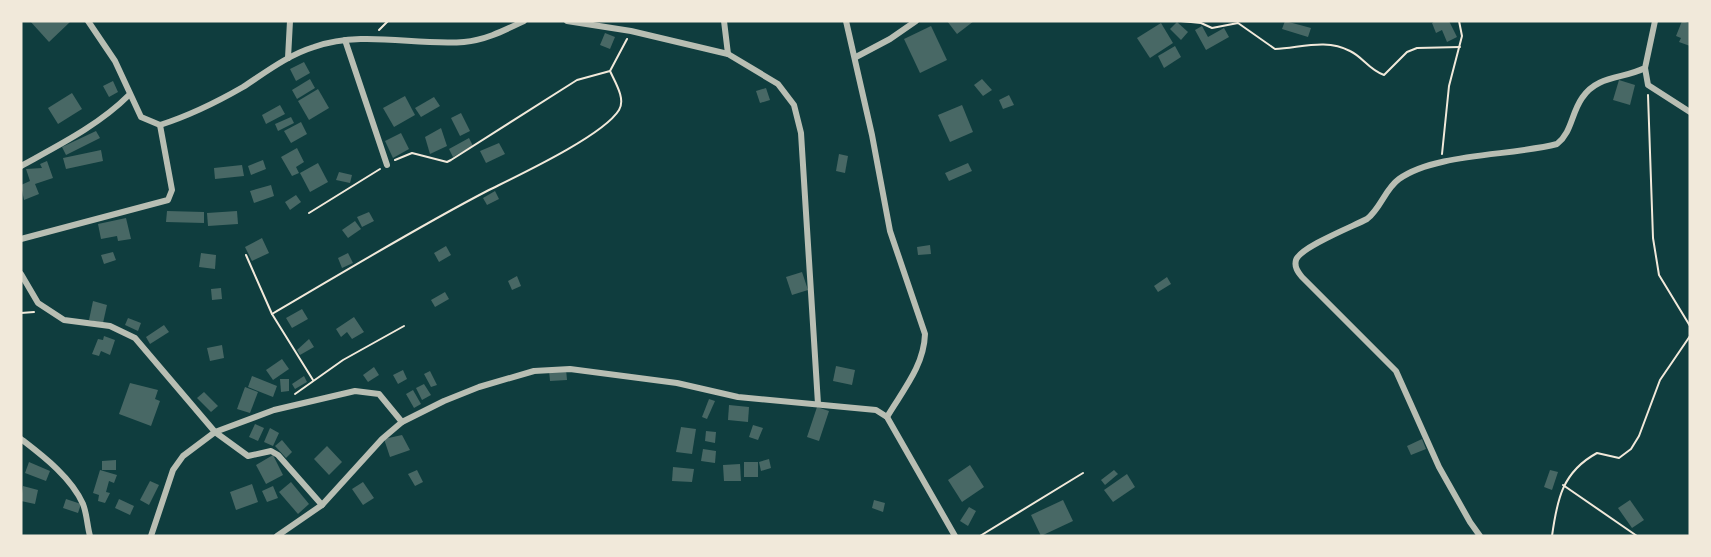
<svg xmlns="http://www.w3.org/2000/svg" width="1711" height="557" font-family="'IBM Plex Serif',serif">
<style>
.building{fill:#486865}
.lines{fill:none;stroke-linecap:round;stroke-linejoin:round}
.path{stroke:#f1e9da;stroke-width:2}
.minor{stroke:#b8beb3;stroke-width:6}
</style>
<rect width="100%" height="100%" fill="#0f3d3e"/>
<g class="building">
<polygon points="30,21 69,21 70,22 49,42"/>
<polygon points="947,21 974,21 957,34"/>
<polygon points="1285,21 1311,28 1308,37 1282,29"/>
<polygon points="1435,21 1449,21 1457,37 1447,42 1442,30 1436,33 1432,23"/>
<polygon points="1682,21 1688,23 1690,21 1690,46 1679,42 1681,38 1676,36"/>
<polygon points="1177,22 1188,32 1181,40 1170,29"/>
<polygon points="1161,23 1173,43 1150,58 1137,38"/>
<polygon points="931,26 947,60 920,73 904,39"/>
<polygon points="1202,26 1208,37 1224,28 1229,37 1206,50 1195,30"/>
<polygon points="605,33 615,37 610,49 600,45"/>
<polygon points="1175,46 1181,57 1164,68 1158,56"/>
<polygon points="304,62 310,73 296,81 290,69"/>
<polygon points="310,79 315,88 297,99 292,90"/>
<polygon points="982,79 992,90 983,96 974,85"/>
<polygon points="1619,80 1635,85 1630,105 1613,100"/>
<polygon points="113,81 118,92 109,97 103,86"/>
<polygon points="766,88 770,100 760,103 756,91"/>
<polygon points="318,89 329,108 309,120 298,101"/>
<polygon points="72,93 82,109 58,124 48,108"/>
<polygon points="1009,95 1014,105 1003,109 999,100"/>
<polygon points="405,96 415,115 394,127 383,108"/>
<polygon points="434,97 440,106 421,117 415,108"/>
<polygon points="280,105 285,114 266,124 262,115"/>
<polygon points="962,105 973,132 950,142 938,115"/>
<polygon points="461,113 470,131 460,136 451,118"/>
<polygon points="291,117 294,123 278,131 275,124"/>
<polygon points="301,122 307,134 291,143 284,131"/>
<polygon points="441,128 447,146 430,154 425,137"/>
<polygon points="96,131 100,138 66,155 62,147"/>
<polygon points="401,133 409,149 393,158 385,141"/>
<polygon points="469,138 473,146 453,157 449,149"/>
<polygon points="499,143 505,154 486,163 480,151"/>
<polygon points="297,148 304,162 296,167 299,173 292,176 281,157"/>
<polygon points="101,150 103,161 66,169 63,158"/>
<polygon points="839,154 848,156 845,173 836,171"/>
<polygon points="263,160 266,169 251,175 248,166"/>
<polygon points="47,161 53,178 35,184 39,194 24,200 21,185 30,181 26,169 42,168 40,164"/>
<polygon points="318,163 328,182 310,192 300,173"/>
<polygon points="968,163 972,171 949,181 945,173"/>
<polygon points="242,165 244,176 215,179 214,168"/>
<polygon points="339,172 352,175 350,183 336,180"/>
<polygon points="271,185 274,196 254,203 250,191"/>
<polygon points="495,191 499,199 487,205 483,198"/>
<polygon points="296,195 301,202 290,210 285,202"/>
<polygon points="167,211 204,212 204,223 166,222"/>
<polygon points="237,211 238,224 208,226 207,213"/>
<polygon points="369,212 374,221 362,227 357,217"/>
<polygon points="126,218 131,239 118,241 117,236 101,239 98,224"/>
<polygon points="355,221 361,229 348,238 342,230"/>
<polygon points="262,238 269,253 252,261 245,247"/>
<polygon points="930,245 931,254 918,255 917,247"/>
<polygon points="446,246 451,255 439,262 434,253"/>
<polygon points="113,252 116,260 104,264 101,255"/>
<polygon points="201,253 216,255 215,269 199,267"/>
<polygon points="348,253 353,263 342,268 338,258"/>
<polygon points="802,272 808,290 792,295 786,277"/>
<polygon points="517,276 521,286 512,290 508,281"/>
<polygon points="1167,277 1171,284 1158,292 1154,286"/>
<polygon points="221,288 222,299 212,300 211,289"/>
<polygon points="445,292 449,299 435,307 431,300"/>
<polygon points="93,301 107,305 103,323 89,320"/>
<polygon points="302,309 308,319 292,328 286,318"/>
<polygon points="354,317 364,332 352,339 347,332 341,337 336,329"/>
<polygon points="128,318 141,323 138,331 125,325"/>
<polygon points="164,325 169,332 150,344 146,337"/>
<polygon points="104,336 115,340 110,355 101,351 99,356 92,354 98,339 103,340"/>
<polygon points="309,339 314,347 300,355 297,350"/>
<polygon points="222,345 224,358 210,361 207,348"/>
<polygon points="282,359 289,369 273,380 266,370"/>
<polygon points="836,366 855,370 852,385 833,381"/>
<polygon points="374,367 379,375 368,382 363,375"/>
<polygon points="566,369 567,380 550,381 549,370"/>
<polygon points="403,370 407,379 398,384 393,375"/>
<polygon points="430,371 437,385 431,387 424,374"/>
<polygon points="252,376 277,386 273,397 248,387"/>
<polygon points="304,376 307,382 295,389 292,384"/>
<polygon points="280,379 289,379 289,391 281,392"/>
<polygon points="130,383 158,390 155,399 160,401 151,426 119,414"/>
<polygon points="424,384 431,395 422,400 416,388"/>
<polygon points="245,387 258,392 250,413 237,409"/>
<polygon points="413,390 421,404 414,408 406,394"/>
<polygon points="204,392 218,406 211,412 197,398"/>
<polygon points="709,399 715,401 707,419 702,417"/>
<polygon points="729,405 749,407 748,422 728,420"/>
<polygon points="817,407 829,411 819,441 807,437"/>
<polygon points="255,424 264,428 258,441 249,437"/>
<polygon points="753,425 763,428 758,440 749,437"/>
<polygon points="681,427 696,429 692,454 676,452"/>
<polygon points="270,428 279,433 273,446 264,442"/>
<polygon points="706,431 716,432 715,443 705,441"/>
<polygon points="402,435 410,450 390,457 384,439"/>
<polygon points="1422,439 1426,449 1411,455 1407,446"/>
<polygon points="282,440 292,452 286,458 275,446"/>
<polygon points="327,446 342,462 329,475 314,459"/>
<polygon points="703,449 716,451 715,463 701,461"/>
<polygon points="273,455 283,475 266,484 256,465"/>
<polygon points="769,459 771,468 761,471 759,462"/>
<polygon points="116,460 116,470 102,470 102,461"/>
<polygon points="29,462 50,471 46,481 25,473"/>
<rect x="744" y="462" width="14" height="15"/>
<polygon points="740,464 741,481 724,481 723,465"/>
<polygon points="970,465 984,487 962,502 948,480"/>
<polygon points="673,467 694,469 692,482 672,481"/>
<polygon points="100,470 117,475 114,483 109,481 106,492 110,493 105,503 98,501 99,495 93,493"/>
<polygon points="417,470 423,482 415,486 408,474"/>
<polygon points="1114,470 1118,474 1105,485 1101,480"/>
<polygon points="1550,470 1558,472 1552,490 1544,487"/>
<polygon points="1127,474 1135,487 1113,502 1104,490"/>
<polygon points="150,481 159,485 149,505 140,500"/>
<polygon points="291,482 309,504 298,514 279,492"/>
<polygon points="363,482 374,498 363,505 352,489"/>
<polygon points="252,484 258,502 236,510 230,492"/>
<polygon points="23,486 38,490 35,504 21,501"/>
<polygon points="273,486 278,498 267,502 262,491"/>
<polygon points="66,499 81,504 78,513 63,508"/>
<polygon points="119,499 134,506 130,515 115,508"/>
<polygon points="874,500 885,503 883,512 872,508"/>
<polygon points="1063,500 1073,521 1041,536 1031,515"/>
<polygon points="1630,500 1644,520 1632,528 1618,508"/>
<polygon points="969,507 976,511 968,526 960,521"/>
</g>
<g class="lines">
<g class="path">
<path d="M 1181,21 L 1201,23 L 1212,28 L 1238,23 L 1275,49 C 1300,48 1326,38 1350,51 C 1363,57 1369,70 1384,75 L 1407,52 L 1417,48 L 1460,47"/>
<polyline points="379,30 388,21"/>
<polyline points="1648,95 1653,238 1659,275 1690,326"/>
<polyline points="1442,154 1449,86 1462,36 1459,21"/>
<polyline points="395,160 412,153 447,162 451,160 577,80 610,71 627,39"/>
<polyline points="309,213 380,169"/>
<polyline points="246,255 272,314 313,380"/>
<polyline points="21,313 34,312"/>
<path d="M 272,314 C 344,272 414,229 487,191 C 517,176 603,136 619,110 C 626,99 615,82 610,71"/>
<polyline points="295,394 343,360 404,326"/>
<polyline points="1563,485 1637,536"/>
<polyline points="980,536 1083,473"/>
<path d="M 1552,536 C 1557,500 1562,472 1597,453 L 1619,458 L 1631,449 L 1639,436 L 1660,380 L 1690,336"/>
</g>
<g class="minor">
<path d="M 88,21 L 115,61 L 141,117 L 160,125 C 188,116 217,102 243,87 C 266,72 288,55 314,47 C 364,30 414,46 464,42 C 486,40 505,30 524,21"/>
<polyline points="567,21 631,31 728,54"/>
<polyline points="724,21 728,54 778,84 794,105 801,133 818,404"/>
<path d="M 846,21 L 872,135 L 890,231 L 925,334 C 924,366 903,390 887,417"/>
<polyline points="345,40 387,165"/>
<polyline points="856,57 890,39 916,21"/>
<polyline points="288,58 290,21"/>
<polyline points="1645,68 1648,85 1690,112"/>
<path d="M 21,166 C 59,145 99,125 129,95"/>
<polyline points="21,239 168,200 172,190 160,125"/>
<polyline points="21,274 38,303 64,320 110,326 135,338 215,432 248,456 271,451 278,455 322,505"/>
<path d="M 21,439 C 43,456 71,477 83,504 C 87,514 87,525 90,536"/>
<polyline points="151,536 173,470 183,456 215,432 274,410 355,391 379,394 402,422"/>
<polyline points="277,536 322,505 382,439 402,422 444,401 479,387 534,371 570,369 677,383 738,397 876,410 887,417 955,536"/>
<path d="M 1480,536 L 1470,522 L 1439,467 L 1396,371 L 1302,277 C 1298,272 1294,267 1296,260 C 1300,247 1354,226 1367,219 C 1381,208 1385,189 1399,179 C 1435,153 1512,156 1557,144 C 1572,132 1571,114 1582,98 C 1597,75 1623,79 1645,68 L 1655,21"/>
</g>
</g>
<rect width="1711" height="557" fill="none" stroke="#f1e9da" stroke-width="45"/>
</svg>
